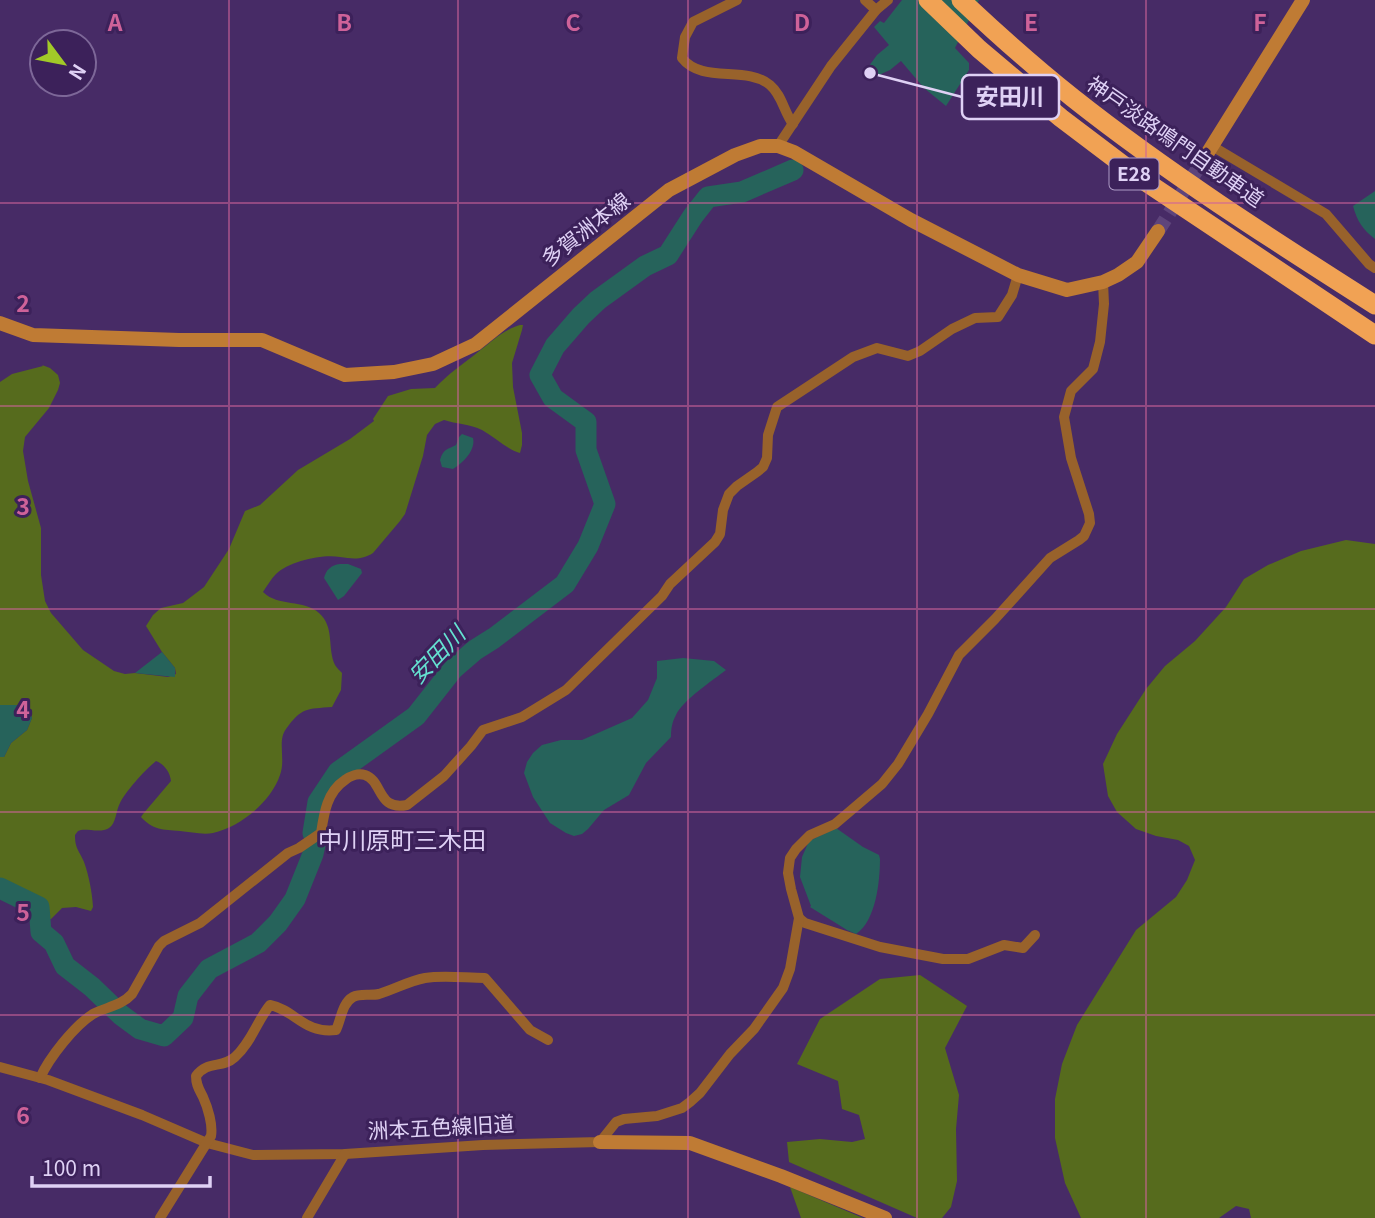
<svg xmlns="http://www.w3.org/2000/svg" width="1375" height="1218" font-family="Georgia,'Noto Sans JP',serif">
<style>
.green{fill:#566b1d}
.water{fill:#26635b}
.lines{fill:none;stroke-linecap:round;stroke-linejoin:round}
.river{stroke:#26635b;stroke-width:21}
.secondary-tunnel{stroke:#5e447b;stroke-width:14;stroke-dasharray:14 7;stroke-linecap:butt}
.street{stroke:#98622b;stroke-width:10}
.secondary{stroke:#bf7b34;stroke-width:14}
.highway{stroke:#f1a254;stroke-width:19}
.grid{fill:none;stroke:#ce6299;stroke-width:2;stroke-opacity:0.55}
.labels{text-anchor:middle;stroke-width:6;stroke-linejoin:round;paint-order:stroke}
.shield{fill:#3c215a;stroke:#ae9cc6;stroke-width:2}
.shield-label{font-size:19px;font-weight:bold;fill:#dfd1f5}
.street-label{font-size:21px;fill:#dfd1f5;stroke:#3c215a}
.water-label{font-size:23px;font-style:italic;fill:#65e2d1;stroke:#3c215a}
.quarter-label{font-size:24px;fill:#dfd1f5;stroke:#3c215a}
.grid-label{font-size:23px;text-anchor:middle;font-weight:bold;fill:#ce6299;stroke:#3c215a;stroke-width:6;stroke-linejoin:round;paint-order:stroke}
.leader{fill:none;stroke:#dfd1f5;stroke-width:2.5}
.callout-dot{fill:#dfd1f5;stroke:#3c215a;stroke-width:2.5}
.callout{fill:#3c215a;stroke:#dfd1f5;stroke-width:2.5}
.callout-label{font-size:23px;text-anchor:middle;font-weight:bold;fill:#dfd1f5}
</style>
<rect width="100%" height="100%" fill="#472b66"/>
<g class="green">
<path d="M 520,325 L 523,325 L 522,330 L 512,363 L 513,387 L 522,433 L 522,445 L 520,453 C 506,449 495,437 482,430 C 470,424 456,424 444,420 L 435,424 L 427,435 L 423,456 L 405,514 L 400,521 L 373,553 C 362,560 353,559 340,557 C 322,554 290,561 276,574 C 271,579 267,586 263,592 C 278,607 304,599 319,613 C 335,627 327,648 335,665 C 337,668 340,671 342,673 L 341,690 L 332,707 C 307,709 302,707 286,729 C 277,741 286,759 280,775 C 271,802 240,827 213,833 C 203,835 190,832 180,831 C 162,829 154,831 141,817 L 143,814 L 171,781 C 170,772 164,764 156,761 C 145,770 126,791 120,803 C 116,810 116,824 109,828 C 102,833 89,829 81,830 L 78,831 L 75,835 C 75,849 79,850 84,862 C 89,876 92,892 93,907 L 91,911 L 76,907 L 62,908 L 51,919 L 48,920 L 42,904 L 0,882 L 0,757 L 4,757 L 11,743 L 27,730 L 32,718 L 30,712 L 26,707 L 21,705 L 0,705 L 0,382 L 12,374 L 43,366 L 42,365 L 50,368 L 58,375 L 60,383 L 58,390 L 49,408 L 25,437 L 23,451 L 28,481 L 41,528 L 41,575 L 45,601 L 51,613 L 83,650 L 114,671 L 125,674 L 135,673 L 168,677 L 176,674 L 175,668 L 162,652 L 146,626 L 153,615 L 161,608 L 183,603 L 204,587 L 229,549 L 245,511 L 260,505 L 298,470 L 350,439 L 374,421 L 373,419 L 388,396 L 411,389 L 435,388 C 448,374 463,364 478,352 C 492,341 503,330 520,325 Z"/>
<polygon points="1346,540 1375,544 1375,1218 1251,1218 1249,1209 1236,1206 1219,1218 1081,1218 1065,1183 1055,1138 1055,1099 1062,1064 1077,1025 1136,930 1176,897 1187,880 1195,860 1189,846 1178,840 1156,836 1136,829 1117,812 1108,796 1103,764 1117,734 1146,689 1165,666 1195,641 1226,607 1244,579 1268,565 1301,551"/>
<polygon points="920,975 967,1006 945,1048 959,1095 956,1129 957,1181 951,1207 942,1218 917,1218 789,1162 787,1142 820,1139 852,1142 865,1139 859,1115 842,1109 838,1081 797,1064 820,1019 880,979"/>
<polygon points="790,1187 863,1218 801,1218"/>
</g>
<g class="water">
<polygon points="902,0 979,0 955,48 969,63 969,70 946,106 924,88 901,61 890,70 872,78 866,70 877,55 889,45 874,27 880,21 884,23"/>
<path d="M 1375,191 L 1375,239 C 1363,230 1357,221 1353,206 Z"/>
<path d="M 462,434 L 473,438 C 476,450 463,463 453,469 L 442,467 L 440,460 C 444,448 447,450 456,445 L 459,437 Z"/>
<path d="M 340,564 L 348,564 L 361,569 L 362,573 L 344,596 L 338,600 L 324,578 C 326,570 331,565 340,564 Z"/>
<polygon points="162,652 175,668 175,677 135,673"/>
<path d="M 683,658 L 714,661 L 726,670 C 713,680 682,701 676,715 C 672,722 671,729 671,737 L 646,763 L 629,795 L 604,810 L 588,829 L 582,834 L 574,836 L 566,833 L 550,823 L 533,797 L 524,773 L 527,762 L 533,753 L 542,745 L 561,740 L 582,740 L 632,718 L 648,700 L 657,678 L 657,661 Z"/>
<polygon points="0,705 21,705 26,707 30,712 32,718 27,730 11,743 4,757 0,757"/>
<path d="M 836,828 L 863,847 L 879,855 L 880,859 C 880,881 876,921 856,934 L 847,930 L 810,907 L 811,906 L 800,877 L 802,857 L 809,841 Z"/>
</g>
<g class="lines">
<polyline class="river" points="0,888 39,907 41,932 54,943 65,966 92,987 121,1015 140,1029 164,1036 183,1018 188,996 209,969 258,943 278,923 295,899 313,854 316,840 313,833 318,802 338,772 416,716 453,669 475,650 494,638 565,584 588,546 605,504 586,450 586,422 553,398 540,375 555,346 581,316 598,300 645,266 668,255 693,216 708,197 742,192 793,170"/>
<polyline class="secondary-tunnel" points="1158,231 1202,162"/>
<g class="street">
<path d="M 737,0 L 693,22 L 685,37 L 682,58 C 702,84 746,65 770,85 C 782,95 784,112 793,124"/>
<polyline points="865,0 876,10"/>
<polyline points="778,146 831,66 876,10 888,0"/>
<polyline points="1212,146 1326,214 1369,264 1375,268"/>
<polyline points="799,918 805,923 880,947 943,959 968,959 1004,945 1023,948 1035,935"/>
<polyline points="0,1067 48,1080 142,1115 207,1143 253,1155 345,1154 483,1145 600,1142 616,1122 624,1119 657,1116 682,1108 690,1102 700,1093 730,1054 754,1029 783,988 790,969 799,918 791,889 788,873 790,858 796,849 810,835 835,824 882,784 898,764 928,714 959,655 995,619 1050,558 1079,540 1084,536 1090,523 1089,514 1071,458 1064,417 1071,391 1093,369 1100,342 1104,304 1103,282"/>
<path d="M 40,1078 C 49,1058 74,1026 93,1014 C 106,1007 121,1006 132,994 L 159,946 L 164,941 L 200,923 L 288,853 L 299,848 L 321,833 C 324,813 327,792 345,780 C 350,776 358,773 365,775 C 383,781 377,811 407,805 L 444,776 L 471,746 L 483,730 L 522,717 L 566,690 L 662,596 L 670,584 L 715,542 L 720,534 L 723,510 L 729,494 L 737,486 L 757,472 L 763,467 L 767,458 L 768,435 L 777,407 L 853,357 L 877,348 L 908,356 L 920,351 L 952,329 L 975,318 L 998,317 L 1012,295 L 1018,275"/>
<path d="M 160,1218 L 211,1136 C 213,1125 208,1108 203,1097 C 199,1089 196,1085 196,1076 C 208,1060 222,1069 235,1057 C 251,1043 257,1021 270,1005 C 295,1010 304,1034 336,1030 C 341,1020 342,1003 353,997 C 360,993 370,996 379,994 C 395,989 409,981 425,978 C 444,975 466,978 485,978 L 530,1030 L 548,1040"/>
<polyline points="307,1218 345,1154"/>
</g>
<g class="secondary">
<polyline points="1202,162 1303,0"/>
<polyline points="0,323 33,335 179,340 262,340 345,375 394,372 433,364 476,344 669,190 735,155 760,146 778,146 794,152 911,220 1018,275 1067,290 1103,282 1118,275 1137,262 1158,231"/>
<polyline points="600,1142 690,1143 781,1176 885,1218"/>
</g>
<g class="highway">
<polyline points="928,0 979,49 1061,118 1143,180 1375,335"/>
<path d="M 961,0 C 997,34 1034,67 1073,98 C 1169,174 1273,240 1375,305"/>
</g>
</g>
<path class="grid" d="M 229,0 L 229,1218M 458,0 L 458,1218M 688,0 L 688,1218M 917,0 L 917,1218M 1146,0 L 1146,1218M 0,203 L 1375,203M 0,406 L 1375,406M 0,609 L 1375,609M 0,812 L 1375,812M 0,1015 L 1375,1015"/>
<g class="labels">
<rect class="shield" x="1109.5" y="158.5" width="49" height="31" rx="5"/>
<g class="shield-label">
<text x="1134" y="181">E28</text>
</g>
<g class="street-label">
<text transform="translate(1175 142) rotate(35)" y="7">神戸淡路鳴門自動車道</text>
<text transform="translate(586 230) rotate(-38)" y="7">多賀洲本線</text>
<text transform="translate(441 1128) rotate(-3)" y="7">洲本五色線旧道</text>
</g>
<g class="water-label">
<text transform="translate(437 655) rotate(-46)" y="8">安田川</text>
</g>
<g class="quarter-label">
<text x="402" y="849">中川原町三木田</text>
</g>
</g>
<g class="grid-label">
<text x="115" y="31">A</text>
<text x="344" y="31">B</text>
<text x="573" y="31">C</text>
<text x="802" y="31">D</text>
<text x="1031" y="31">E</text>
<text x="1260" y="31">F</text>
<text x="23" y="312">2</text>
<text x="23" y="515">3</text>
<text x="23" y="718">4</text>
<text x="23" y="921">5</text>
<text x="23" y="1124">6</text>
</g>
<path class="leader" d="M870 73L962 97"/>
<circle class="callout-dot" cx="870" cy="73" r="7"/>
<rect class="callout" x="962" y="75" width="97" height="44" rx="7"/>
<g class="callout-label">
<text x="1010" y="105">安田川</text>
</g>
<g transform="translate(63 63) rotate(122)"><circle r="33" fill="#3c215a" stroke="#7d6798" stroke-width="2"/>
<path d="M0-5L12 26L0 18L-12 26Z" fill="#a2c928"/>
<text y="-10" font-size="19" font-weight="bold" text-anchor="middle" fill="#dfd1f5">N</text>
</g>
<path d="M32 1176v10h178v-10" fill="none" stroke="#dfd1f5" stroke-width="3.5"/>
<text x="42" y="1176" font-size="21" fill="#dfd1f5" stroke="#3c215a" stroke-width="5" paint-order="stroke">100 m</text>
</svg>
